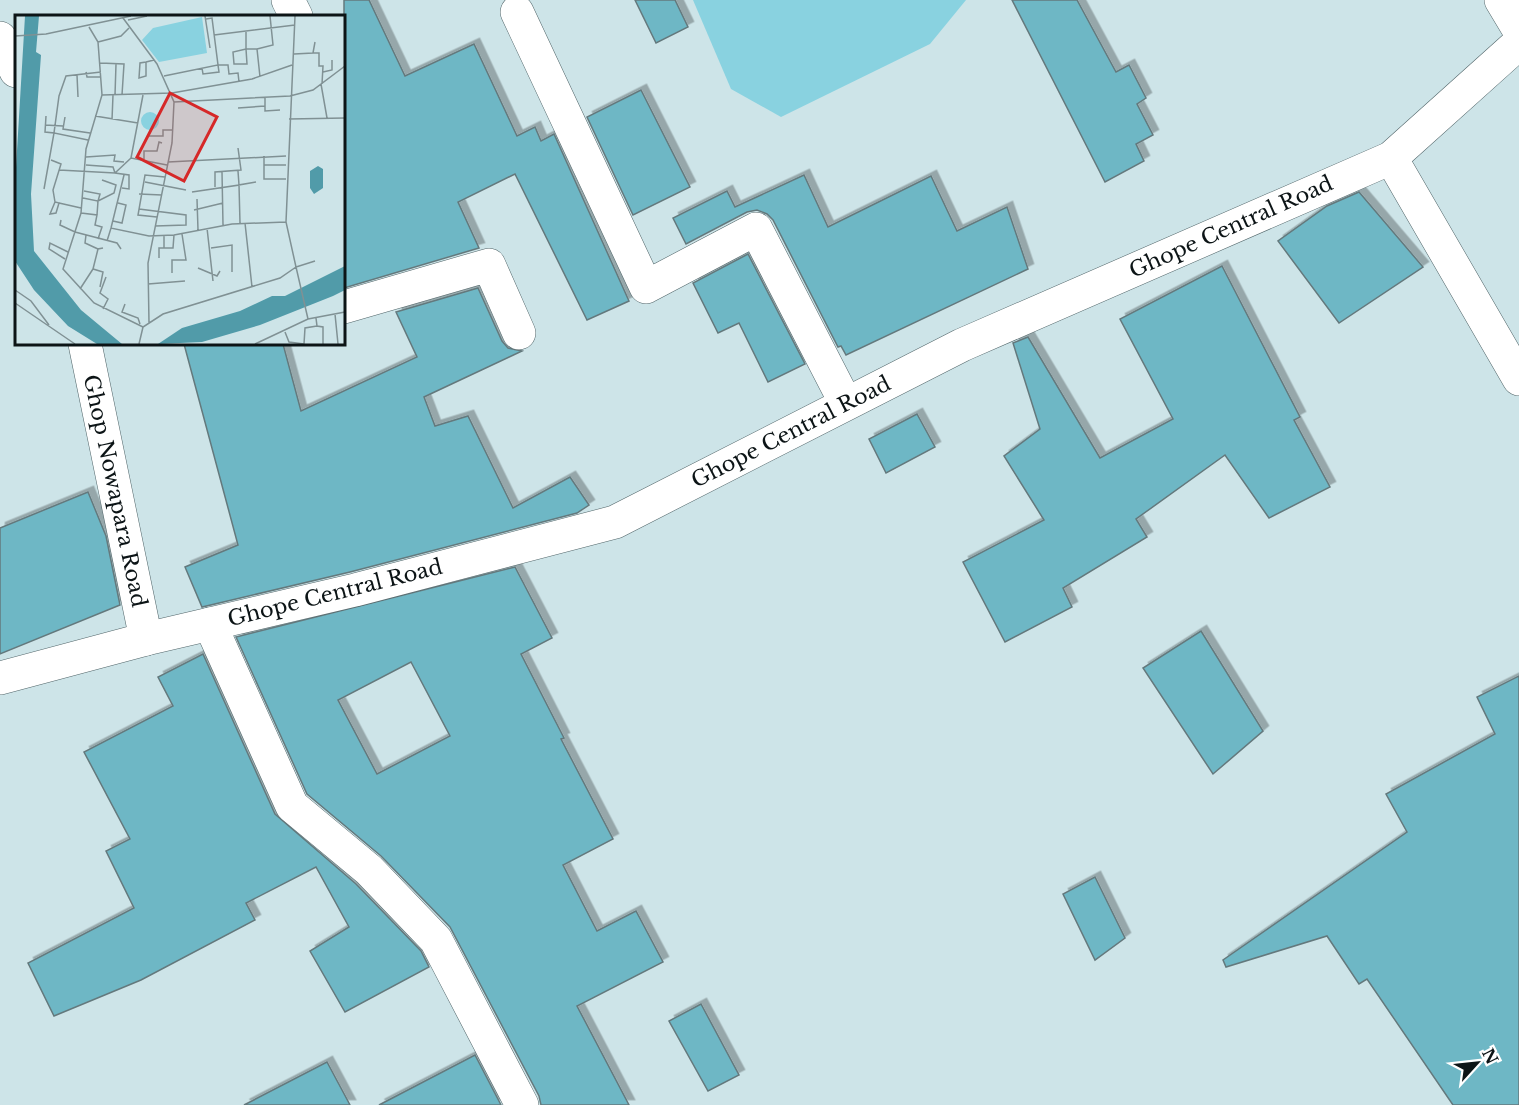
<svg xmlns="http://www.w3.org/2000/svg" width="1519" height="1105" font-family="'Libre Baskerville',serif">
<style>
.green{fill:#89d2e0}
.building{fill:#6eb7c5;stroke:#64797d;stroke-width:1.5;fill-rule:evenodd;filter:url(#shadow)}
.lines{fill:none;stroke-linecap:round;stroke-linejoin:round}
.minor-casing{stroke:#516569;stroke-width:34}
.minor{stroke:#fff;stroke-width:33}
.labels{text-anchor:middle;stroke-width:6;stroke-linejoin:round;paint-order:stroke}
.street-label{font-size:21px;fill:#0c1416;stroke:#fff}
.inset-road{fill:none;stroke:#809194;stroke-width:1.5}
.view{fill:#d62828;fill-opacity:0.15;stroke:#d62828;stroke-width:3}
.inset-edge{fill:none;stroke:#0c1416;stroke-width:3}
</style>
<defs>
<filter id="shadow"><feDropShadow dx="5.5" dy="-5.5" stdDeviation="0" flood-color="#0004"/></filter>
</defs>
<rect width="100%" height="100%" fill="#cde4e8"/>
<polygon class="green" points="693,0 966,0 930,44 781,117 731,89"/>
<g class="building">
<polygon points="344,0 369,0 405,76 474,44 517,136 535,127 541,141 554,134 629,301 587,320 515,174 458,202 479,248 344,288"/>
<polygon points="635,0 675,0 688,27 656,43"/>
<polygon points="1012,0 1077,0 1116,72 1129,65 1146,98 1137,104 1153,135 1136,144 1144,161 1105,182"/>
<polygon points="641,90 690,187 633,215 587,117"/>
<polygon points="804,175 828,227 931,176 957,231 1007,207 1028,269 846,355 841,346 838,347 773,220 767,214 757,210 747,212 686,244 673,218 727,191 735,207"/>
<polygon points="1359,192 1423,267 1339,323 1278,241 1327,206"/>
<polygon points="748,254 805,364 768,382 739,323 718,333 693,283"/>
<polygon points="1222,266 1300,417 1294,420 1330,487 1269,518 1225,455 1136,519 1147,537 1063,588 1072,607 1005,642 963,562 1044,520 1004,456 1040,429 1013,343 1028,337 1100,458 1173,419 1120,319"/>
<polygon points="478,288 502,341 508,348 522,351 424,397 435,426 468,416 513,508 570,477 589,505 577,513 350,572 202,607 185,567 238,545 184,344 283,344 301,411 417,357 396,312"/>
<polygon points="917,414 935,447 886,473 869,439"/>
<polygon points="88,492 106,536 120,605 0,654 0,528"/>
<path d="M 515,567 L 552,638 L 521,654 L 564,738 L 561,739 L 613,839 L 563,865 L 597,931 L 636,911 L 663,962 L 577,1006 L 629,1105 L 541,1105 L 539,1096 L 450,927 L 381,856 L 307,794 L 236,637 ZM 411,662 L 450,736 L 377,774 L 338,700 Z"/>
<polygon points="1201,631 1263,731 1213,774 1143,668"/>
<polygon points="203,654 275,814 356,884 421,951 429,967 345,1012 310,951 349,927 316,867 246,903 255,920 141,980 54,1016 28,963 134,908 106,851 130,839 84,752 173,706 158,677"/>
<polygon points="1519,676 1519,1105 1453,1105 1367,979 1359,984 1327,936 1226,967 1223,960 1407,832 1386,794 1495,734 1477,697"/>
<polygon points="1095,877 1125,938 1095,960 1063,894"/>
<polygon points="701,1004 739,1075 708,1091 669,1021"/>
<polygon points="475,1055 501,1105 379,1105"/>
<polygon points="327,1062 350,1105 244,1105"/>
</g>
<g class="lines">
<g class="minor-casing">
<g id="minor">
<polyline points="288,0 296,16"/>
<polyline points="1501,0 1519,30"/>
<polyline points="517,12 646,287 756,229 840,392"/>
<polyline points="0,38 16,71"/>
<polyline points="1391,158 1519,379"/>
<polyline points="344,307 489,265 519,333"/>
<polyline points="85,344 146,639"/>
<polyline points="210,624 292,806 369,870 436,940 522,1105"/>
<polyline points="0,678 146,639 355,590 615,522 962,345 1391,158 1519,43"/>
</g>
</g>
<use href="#minor" class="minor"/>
</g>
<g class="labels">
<g class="street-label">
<text transform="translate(1231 227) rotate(-24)" y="7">Ghope Central Road</text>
<text transform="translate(791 432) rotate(-27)" y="7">Ghope Central Road</text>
<text transform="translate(115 491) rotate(78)" y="7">Ghop Nowapara Road</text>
<text transform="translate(335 593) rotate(-14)" y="7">Ghope Central Road</text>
</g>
</g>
<g transform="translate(15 15)">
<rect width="330" height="330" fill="#cde4e8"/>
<path d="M 187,2 L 192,38 L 144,47 L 127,25 L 138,13 ZM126 106a9 9 0 1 1 18 0a9 9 0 1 1-18 0Z" fill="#89d2e0"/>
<path d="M 10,1 L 24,1 L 21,37 L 26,40 L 16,179 L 19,236 L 66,295 L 107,329 L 82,329 L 53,311 L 19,275 L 0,246 L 0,169 ZM 303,151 L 308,154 L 308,173 L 299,179 L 295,173 L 295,156 ZM 330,251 L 330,275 L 318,281 L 245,310 L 187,327 L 143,329 L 167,313 L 225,296 L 257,281 L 270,281 Z" fill="#519ba9"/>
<path class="inset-road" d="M 190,1 L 195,33M 108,3 L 142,49 L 159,87 L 157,128 L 133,248 L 134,308M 113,5 L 132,1M 74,12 L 83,27 L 87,80 L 71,134 L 66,198 L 48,254 L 79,288 L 128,312M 231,17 L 231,34 L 232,49 L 219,49 L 218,37 L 231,34 L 242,34 L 245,62M 199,20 L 280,10M 0,21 L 31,19 L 116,1M 83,27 L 106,21 L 114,13M 242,34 L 258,30 L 255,1M 298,38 L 304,38 L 304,51 L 308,51 L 307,69M 279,39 L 298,38 L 300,27M 131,47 L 131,61 L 124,63 L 125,48 L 131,47 L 139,45M 85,48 L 109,49 L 107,80M 187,53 L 188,59 L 204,57 L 203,50 L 213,50 L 214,59 L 223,58 L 224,67M 71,57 L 72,62 L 86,62M 308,57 L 317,55 L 317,45M 62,60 L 63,82M 149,61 L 203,50 L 197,3 L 191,4M 306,69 L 312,103M 87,80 L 157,78 L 237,64 L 277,50M 100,80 L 101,49M 250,83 L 250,96 L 265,95M 159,87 L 275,81 L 298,75 L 330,51M 223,93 L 250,91M 80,101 L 123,108M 50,102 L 48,114 L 75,118M 274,104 L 330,103M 97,105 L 98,80M 30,110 L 48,111M 134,121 L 148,121 L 148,115 L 157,115M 73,125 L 39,118 L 44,81 L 51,61 L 86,57M 249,141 L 249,164 L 271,164M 71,142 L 100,140 L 99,146 L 109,147M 116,143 L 128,80M 129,144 L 129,136 L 142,136 L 144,127 L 147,128M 36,145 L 46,149 L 38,175 L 40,187 L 44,188 L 41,198 L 35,199 L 40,187M 153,147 L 271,141M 71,150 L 98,152 L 100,158 L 114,160 L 114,174 L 107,173M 249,150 L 271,150M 44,155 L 100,158 L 116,143 L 152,150M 207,157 L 208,210M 130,167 L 171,175M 200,172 L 200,157 L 226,155 L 223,133M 29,174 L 39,118 L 30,117 L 31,101M 69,176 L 85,179 L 83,186 L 99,178 L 101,170 L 87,165M 177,177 L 224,170 L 223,156M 124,179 L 147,180M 68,183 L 83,186 L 82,200M 182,184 L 183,215M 44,188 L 66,193M 124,194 L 171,200 L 171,210 L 140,211M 179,195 L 208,188M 66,198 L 82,200 L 80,210 L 87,212 L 83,224M 142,202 L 123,200 L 130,160 L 150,162M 46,205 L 45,210 L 60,217 L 102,228 L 106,234M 98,206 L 107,208 L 111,190 L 103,188M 225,208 L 224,170 L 241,167M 230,208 L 237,272M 96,213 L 109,160M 192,213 L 198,266M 71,220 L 70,228 L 83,234M 92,226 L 96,213 L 134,221 L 159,220 L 217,209 L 271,207M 149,233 L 158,233 L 159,220M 196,233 L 217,230 L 217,257M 144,243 L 144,233 L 149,233 L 149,221M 50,244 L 34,234 L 35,228 L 53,237M 183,253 L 202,261 L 205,256M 78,254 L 83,234 L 88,233M 157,258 L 157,245 L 171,245 L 167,219M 133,269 L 170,266M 65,274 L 78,254 L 88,257 L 85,272M 0,275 L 16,286 L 34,310M 0,288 L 60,329M 110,289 L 107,297 L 123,303 L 125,309M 88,294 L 93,284 L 85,278 L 91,262M 320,299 L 323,329M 301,303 L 302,311 L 308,312 L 308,329M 293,304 L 281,252 L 300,246M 270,317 L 274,327 L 289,329M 124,329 L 128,312 L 148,299 L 265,263 L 281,252 L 271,207 L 280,1M 240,329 L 293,304 L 330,297M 289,329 L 290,313 L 302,311"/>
<path class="view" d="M 155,78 L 202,102 L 169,166 L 122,142 Z"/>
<rect width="330" height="330" class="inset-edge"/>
</g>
<g transform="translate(1477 1063) rotate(63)" stroke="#ffffff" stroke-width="4.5" paint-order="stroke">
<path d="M0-4.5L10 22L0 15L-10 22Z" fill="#0c1416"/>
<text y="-9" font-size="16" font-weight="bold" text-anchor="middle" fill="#0c1416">N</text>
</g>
</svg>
